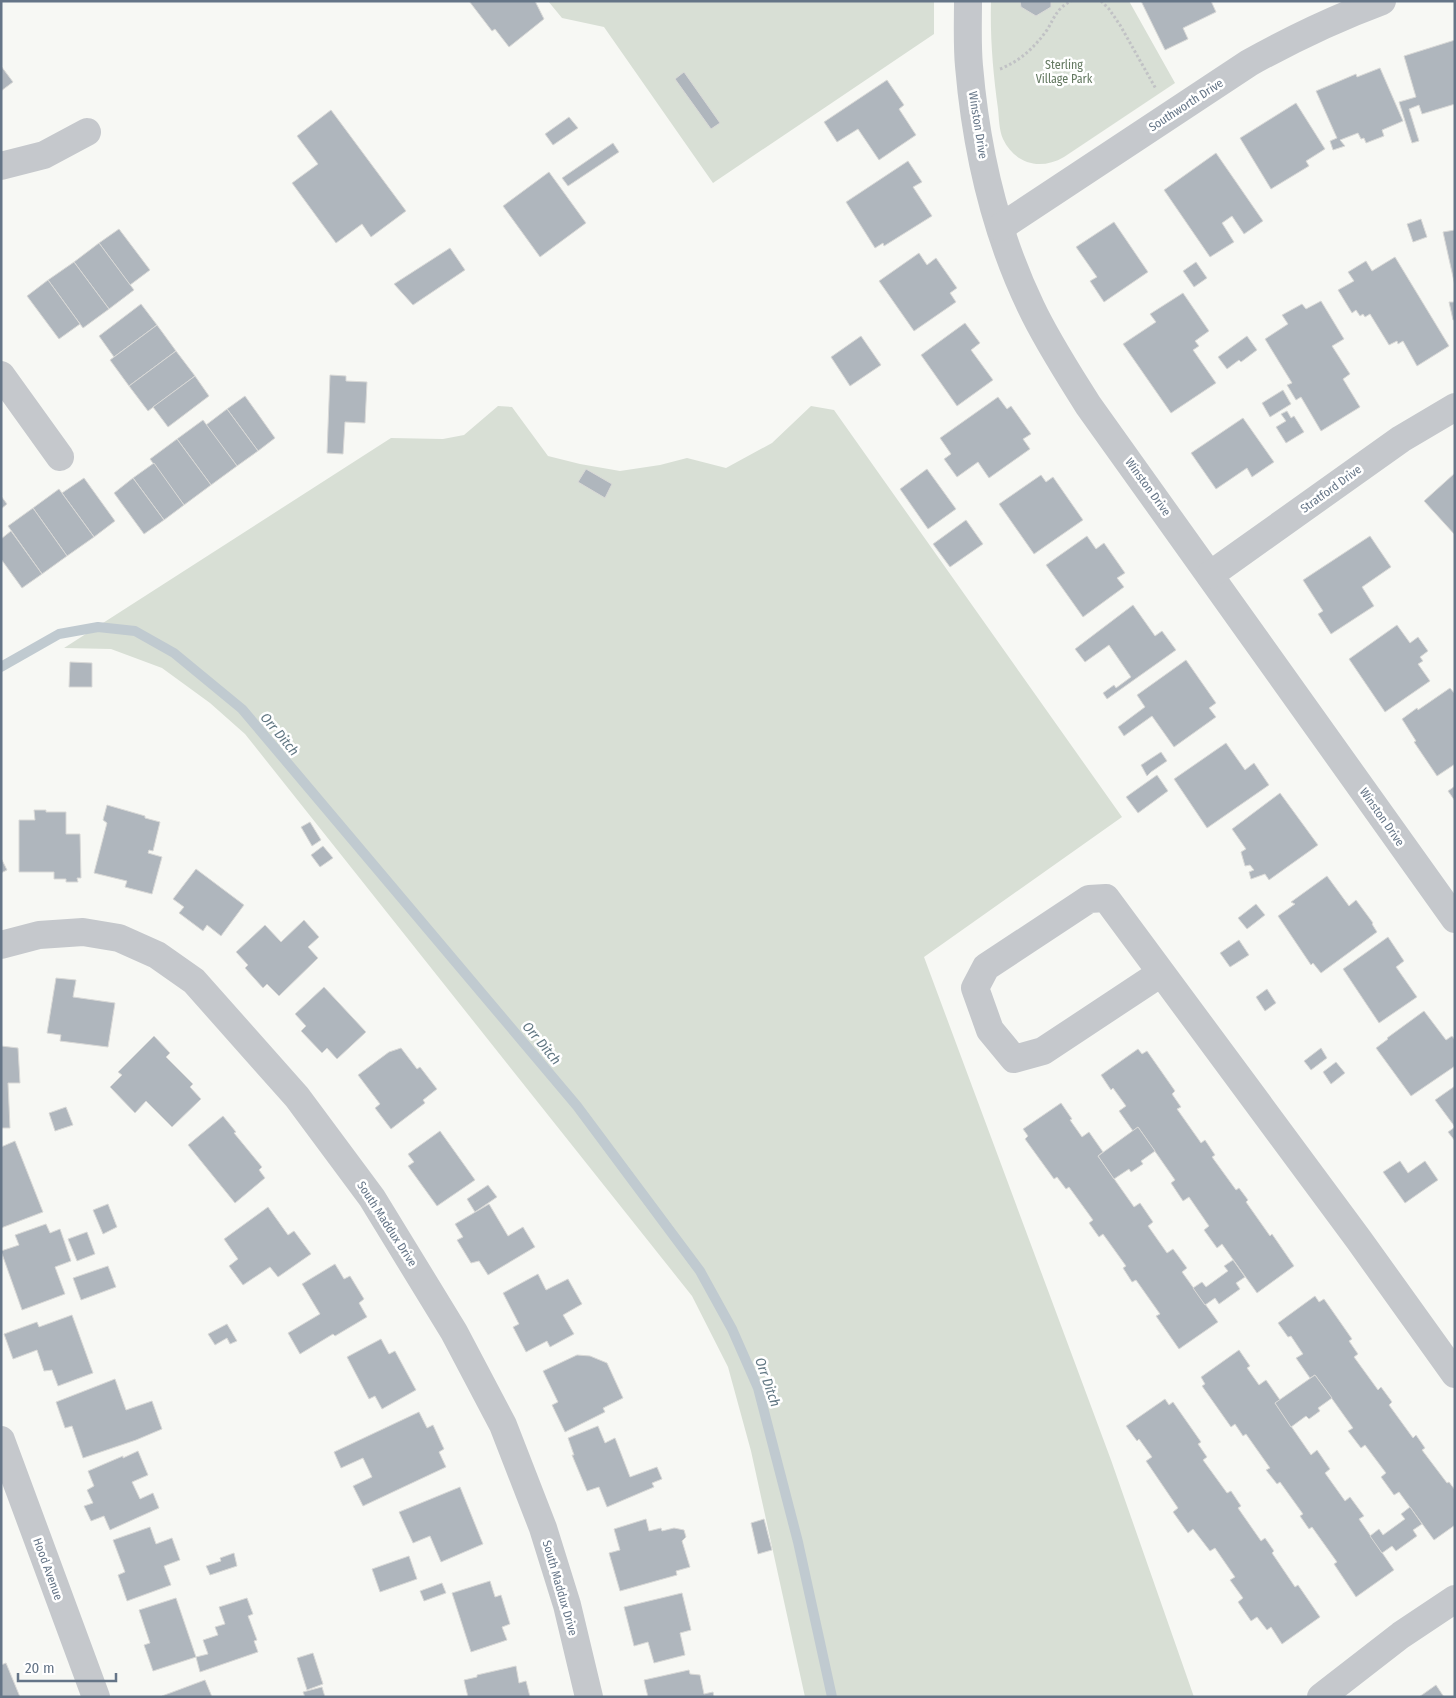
<svg xmlns="http://www.w3.org/2000/svg" width="1456" height="1698" font-family="'Fira Sans Condensed',sans-serif">
<style>
.green{fill:#d8dfd5}
.lines{fill:none;stroke-linecap:round;stroke-linejoin:round}
.stream{stroke:#c0cad0;stroke-width:10}
.building{fill:#afb6bd;stroke:#d9d9d7}
.path{stroke:#c1c2c5;stroke-width:3;stroke-dasharray:2.5 2.5;stroke-linecap:butt}
.minor{stroke:#c5c8cc;stroke-width:28}
.labels{text-anchor:middle;stroke-width:5;stroke-linejoin:round;paint-order:stroke}
.park-label{font-size:12px;fill:#637860;stroke:#fff}
.street-label{font-size:12px;fill:#657587;stroke:#fff}
.water-label{font-size:14px;font-style:italic;fill:#617783;stroke:#fff}
</style>
<rect width="100%" height="100%" fill="#f7f8f4"/>
<g class="green">
<polygon points="548,1 934,1 934,34 713,183 604,27 562,18"/>
<path d="M 991,1 L 1129,1 L 1175,83 L 1064,157 C 1040,171 1015,164 1003,139 C 999,130 999,118 998,109 C 993,72 990,38 991,1 Z"/>
<polygon points="498,406 512,407 548,456 580,464 620,471 660,465 687,458 726,468 772,443 811,406 834,410 1122,817 924,957 1111,1460 1194,1697 805,1697 751,1451 728,1367 692,1296 245,734 210,703 162,668 111,649 64,648 391,438 443,439 464,435"/>
</g>
<g class="lines">
<polyline class="stream" points="1,667 59,634 98,627 135,631 174,653 242,709 577,1106 700,1271 732,1329 758,1388 798,1542 832,1697"/>
</g>
<g class="building">
<polygon points="469,1 535,1 544,19 509,47 495,29 492,31"/>
<polygon points="1020,1 1051,1 1051,7 1036,16 1021,7"/>
<polygon points="1141,1 1211,1 1216,12 1183,28 1188,39 1165,50"/>
<polygon points="1455,40 1455,104 1422,114 1419,105 1409,109 1419,141 1412,143 1399,102 1416,97 1404,56"/>
<polygon points="1,66 13,82 1,91"/>
<polygon points="1380,68 1403,121 1382,130 1384,136 1366,143 1364,138 1361,139 1358,133 1340,140 1345,146 1333,150 1330,141 1337,138 1316,91 1356,74 1357,77"/>
<polygon points="684,72 720,123 711,129 675,79"/>
<polygon points="887,80 904,105 899,109 916,135 879,160 858,129 837,142 824,122"/>
<polygon points="1296,103 1325,149 1306,161 1309,166 1271,189 1240,138"/>
<polygon points="331,110 406,211 371,237 362,224 336,243 292,183 318,164 297,136"/>
<polygon points="569,117 578,128 553,145 545,134"/>
<polygon points="613,143 619,152 568,186 562,178"/>
<polygon points="1216,153 1263,221 1244,234 1232,216 1222,223 1234,242 1210,257 1164,190"/>
<polygon points="908,161 922,182 913,187 932,216 884,246 883,243 875,248 846,202"/>
<polygon points="549,172 586,223 540,257 503,206"/>
<polygon points="1421,219 1427,237 1413,242 1407,224"/>
<polygon points="1114,222 1148,272 1104,302 1090,281 1097,277 1076,247"/>
<polygon points="119,229 150,270 130,285 99,243"/>
<polygon points="1455,230 1455,286 1443,232"/>
<polygon points="99,243 134,290 109,309 74,262"/>
<polygon points="450,248 465,270 413,305 394,284"/>
<polygon points="919,253 927,265 936,258 957,288 950,293 956,302 914,331 879,281"/>
<polygon points="1395,257 1449,346 1417,366 1403,341 1398,344 1397,341 1389,345 1370,314 1365,317 1363,314 1360,316 1356,310 1352,313 1338,290 1354,281 1348,272 1366,261 1372,271"/>
<polygon points="74,262 109,309 83,328 48,280"/>
<polygon points="1196,262 1207,278 1194,287 1183,271"/>
<polygon points="48,280 80,324 59,339 27,296"/>
<polygon points="1183,293 1209,331 1195,341 1199,346 1193,350 1216,383 1171,413 1123,344 1156,322 1150,314"/>
<polygon points="1321,301 1344,339 1332,346 1350,374 1343,379 1360,407 1321,431 1301,397 1296,400 1287,385 1292,383 1265,339 1288,324 1282,315 1302,304 1306,309"/>
<polygon points="1449,302 1455,302 1455,320 1453,320"/>
<polygon points="141,304 157,325 114,357 99,336"/>
<polygon points="965,323 980,343 971,350 993,380 957,406 921,355"/>
<polygon points="157,325 176,351 129,386 110,360"/>
<polygon points="861,336 881,365 850,386 831,357"/>
<polygon points="1247,336 1257,350 1241,362 1239,360 1227,369 1218,357"/>
<polygon points="176,351 195,376 148,411 129,386"/>
<polygon points="330,375 346,376 346,381 367,382 365,423 345,422 343,454 327,453"/>
<polygon points="195,376 209,396 168,427 153,407"/>
<polygon points="1283,390 1291,404 1270,417 1262,403"/>
<polygon points="245,396 275,438 258,451 227,409"/>
<polygon points="998,397 1007,409 1011,406 1031,434 1023,439 1030,449 989,478 978,462 957,477 944,459 951,454 940,438"/>
<polygon points="227,409 258,451 237,466 206,425"/>
<polygon points="1287,411 1291,418 1294,416 1304,432 1286,443 1276,427 1286,421 1281,414"/>
<polygon points="1243,418 1274,462 1252,477 1247,468 1216,489 1191,453"/>
<polygon points="203,420 237,466 211,485 177,439"/>
<polygon points="177,439 211,485 184,505 150,459"/>
<polygon points="154,463 184,505 164,520 133,478"/>
<polygon points="586,469 612,484 605,498 578,482"/>
<polygon points="927,469 956,509 928,529 900,489"/>
<polygon points="1455,473 1455,535 1424,501"/>
<polygon points="1041,475 1046,482 1053,477 1083,520 1034,554 999,504"/>
<polygon points="84,478 115,521 94,537 62,493"/>
<polygon points="133,478 164,520 144,534 114,493"/>
<polygon points="59,489 94,537 67,556 33,508"/>
<polygon points="1,496 7,504 1,509"/>
<polygon points="33,508 67,556 42,574 8,526"/>
<polygon points="966,520 983,544 950,567 933,544"/>
<polygon points="11,531 42,574 22,588 1,559 1,539"/>
<polygon points="1087,536 1096,549 1104,543 1125,573 1117,578 1124,587 1083,617 1046,565"/>
<polygon points="1370,536 1391,567 1362,587 1374,606 1331,634 1318,614 1323,611 1303,580"/>
<polygon points="1133,605 1155,636 1162,631 1176,650 1107,699 1103,693 1114,685 1116,688 1131,677 1109,645 1085,662 1075,649"/>
<polygon points="1397,625 1410,643 1418,637 1428,651 1420,657 1423,661 1418,664 1430,681 1385,712 1349,659"/>
<polygon points="1186,660 1216,703 1209,708 1216,717 1174,747 1152,716 1124,736 1118,727 1145,707 1137,695"/>
<polygon points="70,662 92,663 92,687 69,687"/>
<polygon points="1450,688 1455,694 1455,764 1437,776 1414,742 1416,741 1402,719 1417,708 1418,710"/>
<polygon points="1226,743 1245,770 1254,763 1269,785 1207,828 1174,779"/>
<polygon points="1161,752 1167,761 1151,772 1147,776 1141,765"/>
<polygon points="1157,775 1168,791 1138,813 1126,797"/>
<polygon points="1455,786 1455,801 1448,791"/>
<polygon points="1280,793 1318,845 1269,880 1265,874 1251,879 1249,872 1254,870 1250,865 1245,866 1241,852 1246,849 1232,829"/>
<polygon points="107,805 145,816 145,818 160,822 153,851 149,850 148,853 162,857 152,894 125,887 127,881 94,873 107,823 103,820"/>
<polygon points="34,810 46,810 46,812 66,812 66,834 80,834 81,878 77,878 78,882 66,882 66,879 54,879 54,872 19,872 19,820 35,820"/>
<polygon points="310,822 321,840 312,846 301,827"/>
<polygon points="323,846 333,858 320,867 311,855"/>
<polygon points="1,858 7,870 1,873"/>
<polygon points="196,869 244,905 221,936 207,925 203,931 179,913 184,907 173,899"/>
<polygon points="1327,876 1349,906 1356,900 1373,923 1372,924 1377,932 1321,973 1313,963 1311,965 1278,916 1295,904 1291,902"/>
<polygon points="1256,904 1265,915 1247,929 1238,918"/>
<polygon points="304,920 319,937 308,947 318,958 279,996 267,984 263,988 245,968 248,965 236,952 265,925 281,942"/>
<polygon points="1388,937 1404,961 1396,967 1417,997 1379,1023 1343,969"/>
<polygon points="1239,940 1249,955 1230,967 1220,953"/>
<polygon points="56,978 76,980 73,997 115,1003 108,1047 60,1041 61,1035 47,1033"/>
<polygon points="324,987 366,1032 337,1059 327,1048 322,1053 301,1031 306,1026 295,1014"/>
<polygon points="1267,989 1276,1003 1265,1011 1256,997"/>
<polygon points="1424,1011 1446,1040 1452,1036 1455,1040 1455,1066 1411,1096 1376,1048 1388,1039 1387,1038"/>
<polygon points="154,1036 170,1053 166,1057 193,1084 190,1087 201,1099 172,1127 146,1101 135,1113 110,1087 122,1075 118,1072"/>
<polygon points="1,1046 18,1048 20,1083 8,1083 10,1128 1,1128"/>
<polygon points="401,1048 417,1069 420,1067 437,1089 423,1100 425,1103 391,1129 375,1108 380,1104 358,1075 389,1052"/>
<polygon points="1321,1048 1327,1058 1311,1070 1304,1061"/>
<polygon points="1138,1049 1142,1054 1147,1051 1175,1091 1172,1094 1181,1107 1177,1109 1201,1143 1205,1140 1215,1155 1212,1157 1236,1190 1239,1188 1248,1200 1246,1202 1270,1236 1272,1234 1294,1266 1257,1293 1222,1244 1217,1248 1204,1230 1209,1226 1189,1197 1183,1201 1171,1183 1175,1180 1138,1127 1133,1131 1119,1111 1126,1106 1113,1088 1111,1090 1101,1075"/>
<polygon points="1336,1062 1345,1073 1331,1084 1323,1072"/>
<polygon points="1455,1086 1455,1127 1435,1100"/>
<polygon points="1061,1103 1072,1119 1070,1120 1082,1137 1089,1132 1103,1152 1098,1156 1134,1207 1140,1203 1153,1222 1148,1226 1167,1253 1173,1249 1187,1268 1182,1272 1218,1322 1179,1349 1156,1316 1160,1314 1136,1280 1132,1282 1123,1268 1126,1266 1103,1234 1099,1237 1089,1223 1093,1220 1069,1187 1066,1189 1057,1177 1054,1179 1025,1139 1028,1136 1023,1129"/>
<polygon points="66,1107 73,1125 55,1131 49,1113"/>
<polygon points="223,1116 236,1132 234,1133 262,1167 259,1170 265,1178 235,1203 188,1145"/>
<polygon points="1138,1127 1155,1151 1141,1161 1143,1164 1131,1172 1129,1169 1114,1179 1098,1156"/>
<polygon points="1455,1127 1455,1141 1448,1132"/>
<polygon points="440,1131 475,1180 437,1206 408,1166 414,1162 408,1154"/>
<polygon points="15,1141 43,1212 1,1228 1,1147"/>
<polygon points="1400,1161 1408,1173 1425,1161 1438,1180 1405,1203 1383,1172"/>
<polygon points="488,1185 497,1197 475,1212 467,1199"/>
<polygon points="108,1204 117,1227 103,1234 93,1210"/>
<polygon points="489,1204 508,1236 523,1227 535,1247 488,1275 479,1261 471,1263 457,1240 463,1237 455,1224"/>
<polygon points="268,1207 288,1235 294,1231 311,1254 278,1277 270,1267 243,1285 229,1266 238,1259 224,1239"/>
<polygon points="46,1224 50,1233 60,1229 71,1261 55,1267 65,1294 22,1310 1,1251 19,1245 15,1235"/>
<polygon points="87,1232 95,1254 77,1261 68,1239"/>
<polygon points="1233,1260 1245,1277 1236,1283 1240,1289 1219,1304 1215,1298 1205,1305 1193,1288 1202,1282 1206,1287 1228,1271 1224,1266"/>
<polygon points="335,1264 344,1279 350,1276 364,1299 359,1303 367,1317 335,1336 333,1334 300,1354 288,1333 320,1314 302,1284"/>
<polygon points="108,1266 116,1287 81,1300 73,1278"/>
<polygon points="538,1274 546,1290 568,1279 582,1304 563,1315 574,1334 550,1347 547,1341 526,1352 513,1327 519,1324 503,1293"/>
<polygon points="1315,1296 1319,1302 1324,1299 1352,1339 1349,1341 1358,1354 1354,1357 1378,1390 1381,1387 1392,1402 1389,1405 1413,1438 1416,1435 1425,1448 1422,1450 1447,1483 1449,1482 1455,1490 1455,1525 1434,1540 1399,1492 1394,1495 1381,1477 1386,1473 1365,1445 1361,1448 1348,1431 1353,1428 1315,1375 1310,1378 1296,1358 1303,1354 1291,1336 1288,1337 1278,1323"/>
<polygon points="72,1315 93,1373 58,1386 52,1370 44,1371 37,1350 13,1359 4,1334 37,1322 39,1327"/>
<polygon points="227,1324 237,1341 230,1344 227,1338 215,1345 208,1334"/>
<polygon points="381,1339 389,1354 395,1351 416,1390 382,1409 375,1396 369,1399 347,1357"/>
<polygon points="1239,1350 1250,1366 1247,1368 1259,1385 1266,1380 1280,1400 1275,1403 1311,1455 1317,1450 1330,1469 1325,1473 1345,1501 1350,1497 1364,1516 1359,1519 1394,1570 1356,1597 1334,1564 1337,1562 1312,1527 1309,1529 1300,1516 1303,1514 1280,1482 1277,1484 1266,1470 1270,1468 1246,1434 1243,1436 1235,1424 1231,1427 1202,1386 1205,1384 1201,1377"/>
<polygon points="577,1355 590,1356 607,1363 623,1398 603,1408 605,1412 565,1432 552,1405 558,1402 543,1371"/>
<polygon points="1315,1375 1332,1398 1318,1408 1320,1411 1309,1419 1306,1416 1291,1427 1275,1403"/>
<polygon points="115,1379 126,1410 152,1401 162,1429 136,1440 83,1458 72,1426 65,1428 56,1402"/>
<polygon points="1165,1399 1169,1405 1173,1402 1201,1442 1198,1444 1207,1457 1203,1460 1227,1493 1231,1491 1241,1506 1238,1508 1261,1541 1265,1538 1274,1551 1272,1553 1295,1587 1298,1585 1320,1617 1282,1644 1271,1627 1267,1630 1257,1617 1251,1621 1238,1602 1243,1598 1230,1580 1235,1577 1215,1548 1210,1551 1193,1529 1188,1533 1173,1512 1178,1508 1146,1461 1152,1457 1139,1439 1137,1441 1126,1426"/>
<polygon points="419,1412 427,1428 433,1425 444,1449 439,1452 446,1467 363,1506 353,1486 372,1477 363,1458 341,1468 334,1452"/>
<polygon points="598,1426 605,1443 615,1438 630,1477 657,1467 662,1479 652,1483 654,1487 607,1507 599,1487 587,1491 572,1455 574,1455 568,1438"/>
<polygon points="138,1451 148,1475 132,1482 140,1499 153,1493 159,1508 110,1530 104,1516 91,1521 84,1506 93,1503 87,1490 94,1486 88,1471 123,1456 123,1458"/>
<polygon points="460,1487 483,1544 441,1562 430,1536 413,1543 399,1512"/>
<polygon points="1410,1507 1422,1524 1413,1530 1417,1536 1396,1551 1392,1546 1382,1553 1370,1536 1379,1529 1383,1535 1405,1519 1401,1514"/>
<polygon points="646,1519 649,1531 661,1528 662,1531 674,1528 684,1530 686,1537 682,1541 690,1567 676,1571 677,1575 620,1591 609,1553 620,1550 614,1529"/>
<polygon points="764,1519 772,1550 758,1554 751,1523"/>
<polygon points="150,1527 156,1544 172,1538 180,1560 164,1566 171,1585 127,1601 118,1575 125,1572 113,1540"/>
<polygon points="234,1553 237,1566 210,1575 206,1566 221,1561 220,1558"/>
<polygon points="409,1556 417,1579 380,1592 372,1569"/>
<polygon points="490,1581 495,1597 501,1595 510,1624 502,1627 507,1640 471,1652 452,1593"/>
<polygon points="442,1583 446,1593 424,1601 420,1591"/>
<polygon points="682,1593 691,1630 680,1633 685,1655 654,1663 648,1642 634,1646 624,1607"/>
<polygon points="176,1598 196,1657 153,1671 144,1645 150,1643 139,1610"/>
<polygon points="247,1598 253,1614 248,1616 257,1640 254,1641 258,1652 200,1672 196,1657 208,1654 203,1640 218,1635 215,1627 225,1624 219,1607"/>
<polygon points="313,1653 323,1684 307,1690 297,1658"/>
<polygon points="6,1663 20,1697 1,1697 1,1665"/>
<polygon points="516,1666 519,1683 526,1681 530,1697 468,1697 464,1680 477,1677 477,1675"/>
<polygon points="689,1670 690,1674 700,1675 704,1694 713,1692 714,1697 648,1697 644,1680"/>
<polygon points="205,1680 212,1697 163,1697 162,1696"/>
<polygon points="1436,1685 1444,1697 1419,1697"/>
<polygon points="322,1687 325,1697 305,1697 303,1692"/>
</g>
<g class="lines">
<g class="path">
<polyline points="1101,1 1109,9 1120,25 1156,89"/>
<path d="M 1000,69 C 1020,61 1034,48 1047,30 C 1055,17 1056,9 1071,1"/>
</g>
<g class="minor">
<path d="M 968,1 C 968,22 967,45 969,66 C 976,148 995,232 1031,307 C 1047,341 1068,373 1088,405 L 1455,919"/>
<polyline points="1,166 44,155 87,132"/>
<path d="M 1001,227 L 1249,63 C 1292,39 1336,18 1382,1"/>
<polyline points="1,375 60,457"/>
<polyline points="1210,575 1401,439 1455,407"/>
<polyline points="1,945 39,935 83,932 119,938 157,955 194,981 297,1097 372,1198 454,1332 503,1425 543,1528 567,1605 589,1697"/>
<polyline points="1161,973 1043,1051 1014,1059 990,1030 975,988 986,967 1089,899 1106,898 1359,1240 1455,1374"/>
<polyline points="1,1440 96,1697"/>
<polyline points="1321,1697 1401,1635 1455,1599"/>
</g>
</g>
<g class="labels">
<g class="park-label">
<text x="1064" y="69">Sterling<tspan x="1064" dy="14">Village Park</tspan></text>
</g>
<g class="street-label">
<text transform="translate(1186 105) rotate(-33)" y="4">Southworth Drive</text>
<text transform="translate(978 125) rotate(81)" y="4">Winston Drive</text>
<text transform="translate(1148 487) rotate(54)" y="4">Winston Drive</text>
<text transform="translate(1331 489) rotate(-36)" y="4">Stratford Drive</text>
<text transform="translate(1382 817) rotate(55)" y="4">Winston Drive</text>
<text transform="translate(387 1224) rotate(57)" y="4">South Maddux Drive</text>
<text transform="translate(48 1569) rotate(70)" y="4">Hood Avenue</text>
<text transform="translate(560 1588) rotate(74)" y="4">South Maddux Drive</text>
</g>
<g class="water-label">
<text transform="translate(280 734) rotate(50)" y="5">Orr Ditch</text>
<text transform="translate(542 1043) rotate(50)" y="5">Orr Ditch</text>
<text transform="translate(768 1382) rotate(71)" y="5">Orr Ditch</text>
</g>
</g>
<rect width="1456" height="1698" fill="none" stroke="#657587" stroke-width="5"/>
<path d="M18 1673v8h98v-8" fill="none" stroke="#657587" stroke-width="2.5"/>
<text x="25" y="1673" font-size="15" fill="#657587" stroke="#ffffff" stroke-width="4" paint-order="stroke">20 m</text>
</svg>
